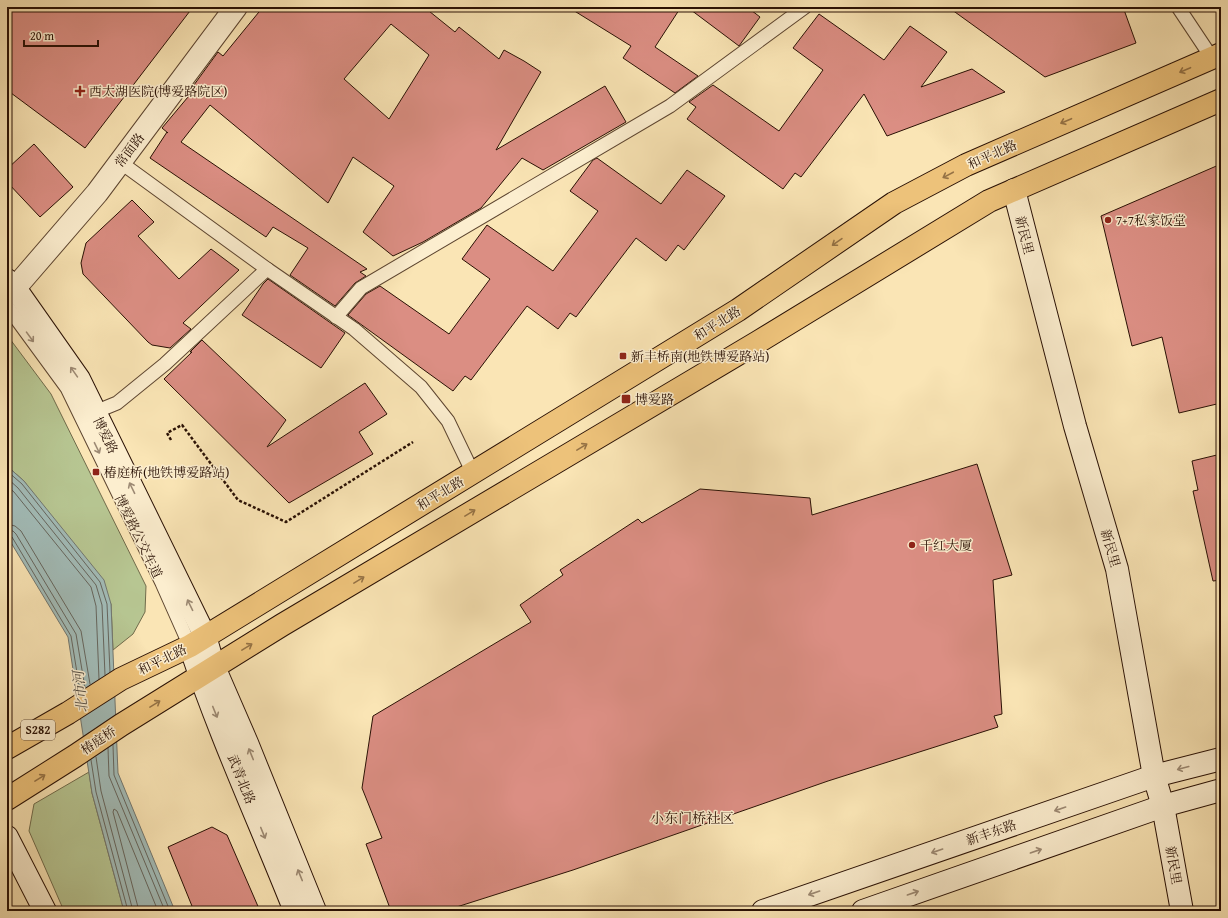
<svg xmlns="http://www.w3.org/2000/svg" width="1228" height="918" font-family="'Gentium Book Plus','Noto Serif SC',serif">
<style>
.green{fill:#b7c692;stroke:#706b4b}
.water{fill:#a2bcb8;stroke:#727770}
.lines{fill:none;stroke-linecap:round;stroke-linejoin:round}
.shore{stroke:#66665e;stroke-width:1}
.building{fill:#db8e83;stroke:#291004;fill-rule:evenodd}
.lane-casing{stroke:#5d4530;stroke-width:15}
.street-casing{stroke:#5d4530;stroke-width:24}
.secondary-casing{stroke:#291004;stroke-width:24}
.primary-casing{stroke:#291004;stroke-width:24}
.path{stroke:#291004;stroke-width:2.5;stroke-dasharray:3 2;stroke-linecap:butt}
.lane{stroke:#fceecf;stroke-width:13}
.street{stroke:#fceecf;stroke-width:22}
.secondary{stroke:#fceecf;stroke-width:22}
.primary{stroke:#edc27a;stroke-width:22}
.oneway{stroke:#957245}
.oneway2{stroke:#9d8a74}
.poi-dot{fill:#8f2418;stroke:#fceecf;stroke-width:1.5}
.labels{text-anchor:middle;stroke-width:3;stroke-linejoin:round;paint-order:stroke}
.shield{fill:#fceecf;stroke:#685341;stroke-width:1}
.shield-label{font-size:12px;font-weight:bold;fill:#291004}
.poi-label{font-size:13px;fill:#291004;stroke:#fceecf;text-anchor:start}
.street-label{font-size:13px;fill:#291004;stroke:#fceecf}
.water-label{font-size:14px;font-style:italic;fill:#534c43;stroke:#fceecf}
.neighbourhood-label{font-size:14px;fill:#291004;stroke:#fceecf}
</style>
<rect width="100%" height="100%" fill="#fae5b5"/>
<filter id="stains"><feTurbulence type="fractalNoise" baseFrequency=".005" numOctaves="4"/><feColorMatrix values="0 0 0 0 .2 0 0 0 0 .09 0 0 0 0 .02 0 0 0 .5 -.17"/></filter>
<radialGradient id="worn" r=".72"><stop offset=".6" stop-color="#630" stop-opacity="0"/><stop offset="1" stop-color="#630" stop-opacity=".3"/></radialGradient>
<g class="green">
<polygon points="7,335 51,394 146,586 145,612 133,634 113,650 111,604 24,481 7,466"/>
<polygon points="89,772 92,793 124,911 64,911 29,831 34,804"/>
</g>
<polygon class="water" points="7,466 24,481 104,580 111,604 118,773 175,911 124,911 92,793 68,637 7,536"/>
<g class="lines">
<g class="shore">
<polyline points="7,471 22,484 100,582 107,604 110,672"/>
<polyline points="7,478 18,488 96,585 102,605 105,675"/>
<polyline points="7,486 14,492 91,587 96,606 99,679"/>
<polyline points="7,524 15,526 21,531 81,631 90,684"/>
<polyline points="7,530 13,531 16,534 76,634 85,688"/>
<polyline points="7,535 12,537 71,636 80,691"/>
<polyline points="113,745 114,775 170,911"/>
<polyline points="108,748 109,776 165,911"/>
<polyline points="96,757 101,791 133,911"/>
<polyline points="91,760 96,792 128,911"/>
<polyline points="139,911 113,812 114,809 117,811 158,911"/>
</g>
</g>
<g class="building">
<polygon points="7,7 193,7 85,148 7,90"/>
<path d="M 263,7 L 424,7 L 455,32 L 459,27 L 499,59 L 504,50 L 524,61 L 541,72 L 496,150 L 605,86 L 626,122 L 543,170 L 522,158 L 481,208 L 423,242 L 393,256 L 363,232 L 394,186 L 353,157 L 328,203 L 210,105 L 181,142 L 367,269 L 360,272 L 366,276 L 355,283 L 335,306 L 290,275 L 308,248 L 273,227 L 266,237 L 150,158 L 167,132 L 168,133 L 162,128 L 193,91 L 191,89 L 218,52 L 223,56 ZM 391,24 L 429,55 L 389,119 L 344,79 Z"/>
<polygon points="568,7 681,7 655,47 698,76 675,93 623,58 631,46"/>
<polygon points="687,7 747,7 760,17 739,46"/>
<polygon points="948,7 1123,7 1136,43 1045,77"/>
<polygon points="819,14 884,60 910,26 947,52 921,87 972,69 1005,92 887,136 864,94 801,177 795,173 783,189 687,119 696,107 689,102 713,85 779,131 823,70 793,48"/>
<polygon points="34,144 73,187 40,217 7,182 7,169"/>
<polygon points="597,158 661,204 687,170 725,196 684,250 678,245 666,261 636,238 576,317 570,313 558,329 527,306 471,380 465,376 453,391 348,315 366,294 380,286 449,334 490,279 462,259 487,225 553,271 598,211 570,191 593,160"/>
<polygon points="1221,164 1221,403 1179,413 1162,337 1132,346 1101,216"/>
<polygon points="132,200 154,222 138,236 179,279 211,249 239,270 183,323 191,329 170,348 152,345 148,342 83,274 81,263 86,243"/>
<polygon points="268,279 345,333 321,368 242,315 263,284"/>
<polygon points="202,340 286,420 267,447 365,383 387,414 359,432 373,454 289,503 164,379 192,352 190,352"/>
<polygon points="1221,454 1221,580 1213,581 1193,491 1198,490 1192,461"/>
<polygon points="977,464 1012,575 993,580 1002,714 994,716 998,727 828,781 573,870 444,911 391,911 366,844 382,838 362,788 373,716 531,622 520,605 563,575 560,570 638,519 642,523 700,489 810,498 812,515"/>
<polygon points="212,827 227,835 260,911 194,911 168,847"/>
</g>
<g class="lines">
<g class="lane-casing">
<g id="lane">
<polyline points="1178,7 1212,58"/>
<polyline points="120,162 267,269 354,329 421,387 448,421 473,473"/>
<polyline points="7,306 67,388 162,583 190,646"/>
<polyline points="336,317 361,288 670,106 805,7"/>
<polyline points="95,412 117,403 165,364 267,269"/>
</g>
</g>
<g class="street-casing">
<polyline id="street" points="15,288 97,193 236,7"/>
</g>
<g class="secondary-casing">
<g id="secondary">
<polyline points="1014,190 1075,426 1117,569 1154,776 1163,806 1182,911"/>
<polyline points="7,280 15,288 79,379 205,636 214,667 247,743 315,911"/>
<path d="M 190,646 C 220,736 260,823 295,911"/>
<polyline points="7,837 45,911"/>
<polyline points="763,911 1154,776 1221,759"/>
<polyline points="863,911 1163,806 1221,790"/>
</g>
</g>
<g class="primary-casing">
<g id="primary">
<polyline points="7,748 68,713 121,679 190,646 738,310 894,203 966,165 1221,54"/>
<polyline points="7,799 75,756 121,725 282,625 758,342 989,201 1221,100"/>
</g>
</g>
<polyline class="path" points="171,440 167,433 182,425 238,500 286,522 413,442"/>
<use href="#lane" class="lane"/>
<use href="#street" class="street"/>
<use href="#secondary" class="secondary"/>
<use href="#primary" class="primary"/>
</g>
<defs><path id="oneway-shaft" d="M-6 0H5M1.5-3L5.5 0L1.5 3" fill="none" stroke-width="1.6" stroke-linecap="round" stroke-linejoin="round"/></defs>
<g class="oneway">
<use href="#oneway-shaft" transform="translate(1185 70) rotate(157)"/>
<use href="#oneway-shaft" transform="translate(1066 121) rotate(157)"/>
<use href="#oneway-shaft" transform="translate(948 175) rotate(152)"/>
<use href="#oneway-shaft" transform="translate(837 242) rotate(145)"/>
<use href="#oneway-shaft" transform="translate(582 447) rotate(-31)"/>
<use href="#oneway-shaft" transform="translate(470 513) rotate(-31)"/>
<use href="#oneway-shaft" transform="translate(359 580) rotate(-31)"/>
<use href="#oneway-shaft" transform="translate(247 647) rotate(-31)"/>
<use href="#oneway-shaft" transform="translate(155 704) rotate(-32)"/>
<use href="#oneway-shaft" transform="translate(40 778) rotate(-32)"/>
</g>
<g class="oneway2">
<use href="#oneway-shaft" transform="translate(30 337) rotate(54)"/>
<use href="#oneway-shaft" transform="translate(74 372) rotate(-125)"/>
<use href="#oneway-shaft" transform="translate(97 448) rotate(64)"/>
<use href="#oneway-shaft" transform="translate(132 488) rotate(-116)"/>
<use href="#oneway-shaft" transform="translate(190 605) rotate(-116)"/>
<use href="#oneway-shaft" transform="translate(215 712) rotate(68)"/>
<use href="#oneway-shaft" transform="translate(251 754) rotate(-112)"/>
<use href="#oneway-shaft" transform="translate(1183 768) rotate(165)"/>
<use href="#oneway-shaft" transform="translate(1060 809) rotate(161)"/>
<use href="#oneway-shaft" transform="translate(263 833) rotate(68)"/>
<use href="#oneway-shaft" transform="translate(937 851) rotate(161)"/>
<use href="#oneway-shaft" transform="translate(1036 851) rotate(-19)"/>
<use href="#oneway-shaft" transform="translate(300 875) rotate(-112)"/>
<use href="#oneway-shaft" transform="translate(814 893) rotate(161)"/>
<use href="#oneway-shaft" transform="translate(913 893) rotate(-19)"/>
</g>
<g class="poi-dot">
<path d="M78 85h4v4h4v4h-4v4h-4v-4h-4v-4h4z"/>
<circle cx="1108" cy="220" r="4"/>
<rect x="619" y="352" width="8" height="8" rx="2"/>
<rect x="621" y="394" width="10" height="10" rx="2"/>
<rect x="92" y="468" width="8" height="8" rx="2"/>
<circle cx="912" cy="545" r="4"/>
</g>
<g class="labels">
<rect class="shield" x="21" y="720" width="34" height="20" rx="3"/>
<g class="shield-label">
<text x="38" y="734">S282</text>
</g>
<g class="poi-label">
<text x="89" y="96">西太湖医院(博爱路院区)</text>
<text x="1116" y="225">7+7私家饭堂</text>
<text x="631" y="361">新丰桥南(地铁博爱路站)</text>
<text x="635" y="404">博爱路</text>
<text x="104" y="477">椿庭桥(地铁博爱路站)</text>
<text x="920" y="550">千红大厦</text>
</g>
<g class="street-label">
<text transform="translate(129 150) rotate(-53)" y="5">常面路</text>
<text transform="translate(992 154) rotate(-24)" y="5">和平北路</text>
<text transform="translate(1025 235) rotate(76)" y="5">新民里</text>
<text transform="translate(717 323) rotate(-32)" y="5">和平北路</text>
<text transform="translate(106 435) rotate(64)" y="5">博爱路</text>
<text transform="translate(440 493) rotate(-31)" y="5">和平北路</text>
<text transform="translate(139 536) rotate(64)" y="5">博爱路公交车道</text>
<text transform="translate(1111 548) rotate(74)" y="5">新民里</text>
<text transform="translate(162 659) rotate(-26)" y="5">和平北路</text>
<text transform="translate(98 740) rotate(-34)" y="5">椿庭桥</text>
<text transform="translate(242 779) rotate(68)" y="5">武青北路</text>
<text transform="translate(991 832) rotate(-19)" y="5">新丰东路</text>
<text transform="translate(1174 865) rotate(80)" y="5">新民里</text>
</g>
<g class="water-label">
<text transform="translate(80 692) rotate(-96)" y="5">北市河</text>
</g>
<g class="neighbourhood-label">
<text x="692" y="823">小东门桥社区</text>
</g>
</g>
<rect width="1228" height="918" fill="none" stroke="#fae5b5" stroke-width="24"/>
<rect x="8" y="8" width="1212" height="902" fill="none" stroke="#291004" stroke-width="2"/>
<rect x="12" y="12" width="1204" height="894" fill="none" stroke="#291004"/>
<path d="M24 40v6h74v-6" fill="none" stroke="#291004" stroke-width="2"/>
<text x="30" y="40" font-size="12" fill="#291004" stroke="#fceecf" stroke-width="3" paint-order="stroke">20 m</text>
<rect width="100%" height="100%" filter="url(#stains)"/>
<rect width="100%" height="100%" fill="url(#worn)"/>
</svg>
